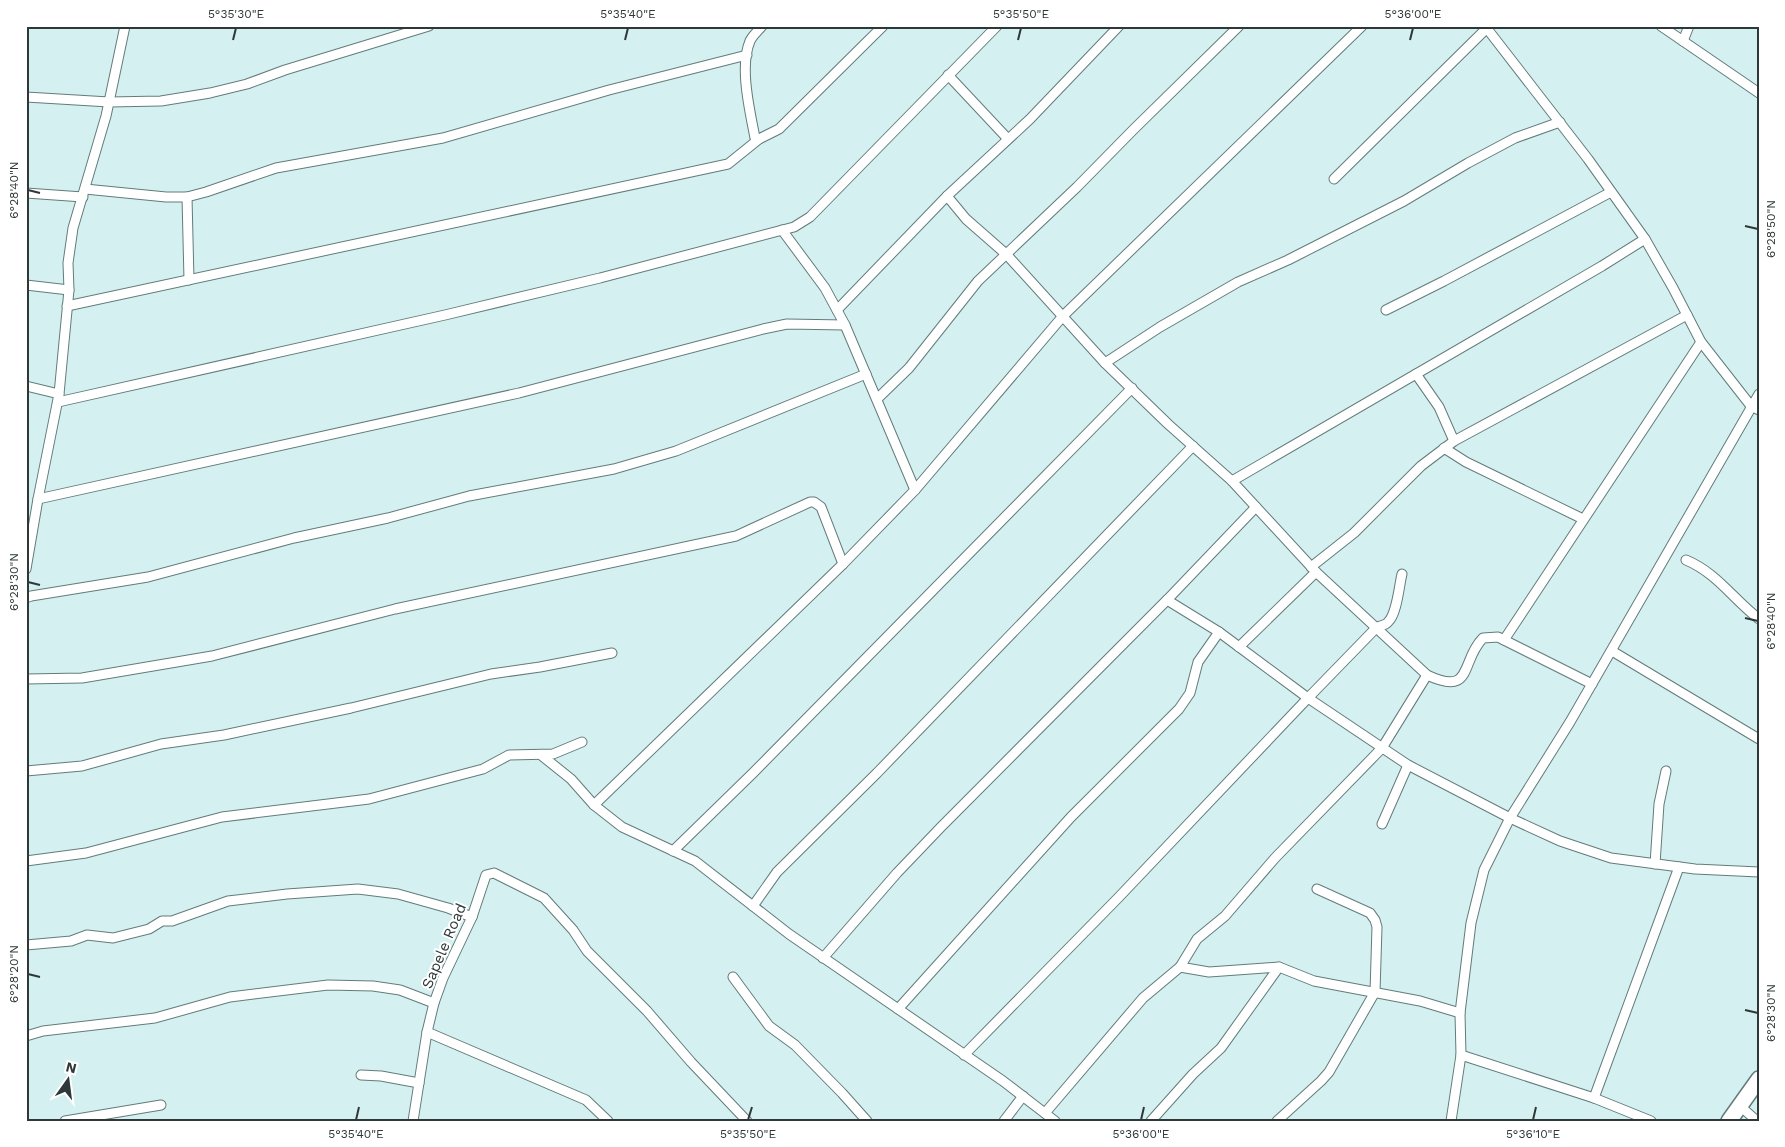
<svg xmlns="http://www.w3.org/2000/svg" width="1785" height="1147" font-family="'Work Sans',sans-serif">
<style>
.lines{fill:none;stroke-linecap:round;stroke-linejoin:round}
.street-casing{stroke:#637b7b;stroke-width:11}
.highway-casing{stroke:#637b7b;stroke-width:18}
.street{stroke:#fff;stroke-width:9}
.highway{stroke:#fff;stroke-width:15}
.ticks{fill:none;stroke:#2e3838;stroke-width:2}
.labels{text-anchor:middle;stroke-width:4;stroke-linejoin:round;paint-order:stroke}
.street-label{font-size:15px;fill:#2e3838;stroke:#fff}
.neatline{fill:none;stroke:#2e3838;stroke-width:2}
.ticks-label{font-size:12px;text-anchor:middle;fill:#2e3838}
</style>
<rect width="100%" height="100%" fill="#d5f0f0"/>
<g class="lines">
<g class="street-casing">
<g id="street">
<polyline points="1485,26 1588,159 1645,239 1673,288 1701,342 1751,406 1759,410"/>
<polyline points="1661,26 1759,93"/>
<polyline points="1683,41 1689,26"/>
<polyline points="948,75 1008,139"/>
<polyline points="26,97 109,102 125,26"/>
<path d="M 759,139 L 755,138 C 750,111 739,67 750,41 C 752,36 758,31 762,26"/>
<polyline points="1334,179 1487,28"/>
<polyline points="85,189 166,197 187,197 206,192 276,168 443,138 609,90 747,55"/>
<polyline points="26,193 83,197"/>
<polyline points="947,196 1030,119 1119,26"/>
<polyline points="187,197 189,280"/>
<polyline points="782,230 825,288 845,325 915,490"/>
<polyline points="26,285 69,290"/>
<polyline points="67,306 728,164 759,139 779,129 883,26"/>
<path d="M 837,310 L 947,196 L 966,219 L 1007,255 L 1105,363 L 1168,424 L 1232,481 L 1316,572 L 1427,675 C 1474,697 1460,661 1483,638 L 1498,637 L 1592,684"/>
<polyline points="1386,310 1444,281 1611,192"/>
<polyline points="1105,363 1160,327 1238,282 1288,260 1404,201 1468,163 1515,138 1560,122"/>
<polyline points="1416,374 1439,407 1454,441"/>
<polyline points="26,386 59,394"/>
<polyline points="877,399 909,368 978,281 1077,187 1133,130 1239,26"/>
<polyline points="58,402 445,315 600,278 794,227 810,217 997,26"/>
<polyline points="1444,448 1466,462 1583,519"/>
<polyline points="1232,481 1602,266 1645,239"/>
<polyline points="38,499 519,393 763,329 787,324 845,325"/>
<path d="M 1686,560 C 1717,573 1733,599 1759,619"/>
<polyline points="1311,567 1354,533 1421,466 1454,441 1687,315"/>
<polyline points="26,569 38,499 59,394 69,290 68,263 73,228 106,116 109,102 161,101 210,93 247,84 285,70 429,26"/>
<polyline points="26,598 31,596 148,577 294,538 388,518 469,496 614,469 676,451 866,374"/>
<polyline points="1167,600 1256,507"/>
<polyline points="1504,640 1701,342"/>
<polyline points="1239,647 1316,572"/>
<polyline points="1612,651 1759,739"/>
<polyline points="26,679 82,678 212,656 395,609 736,536 810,502 814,502 821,507 843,564"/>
<polyline points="1382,748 1427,675"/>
<polyline points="541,755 571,779 594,805 622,827 695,861 789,934 1003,1081 1055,1121"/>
<polyline points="26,771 82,766 161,744 224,735 351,708 491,674 540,667 612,653"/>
<polyline points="594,805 843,564 915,490 1063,316 1362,26"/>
<polyline points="1382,824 1408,765"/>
<polyline points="673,851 753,773 1132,388"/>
<polyline points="26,861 86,853 222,817 369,799 483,769 509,755 553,754 582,742"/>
<polyline points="1655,864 1659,804 1666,771"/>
<polyline points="753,906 777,872 877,773 1193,446"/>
<polyline points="26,945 71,941 87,935 113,938 149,929 162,921 172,921 228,901 287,894 358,889 398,894 448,908 472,917"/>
<path d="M 823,958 L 897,873 L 941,827 L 1167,600 L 1219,632 L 1308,698 L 1377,627 C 1380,626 1386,625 1388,622 C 1397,614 1399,586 1402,574"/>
<polyline points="1180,967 1197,939 1225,916 1275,858 1382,748"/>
<polyline points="1279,967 1314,981 1420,1001 1460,1013"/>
<polyline points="733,977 769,1026 795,1045 842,1093 867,1121"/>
<polyline points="898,1009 1071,817 1179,709 1190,693 1198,662 1219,632"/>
<polyline points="427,1032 586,1100 608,1121"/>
<polyline points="26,1036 43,1031 155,1018 230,997 328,985 373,986 400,990 434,1003"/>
<polyline points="964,1055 1118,898 1308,698 1408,765 1510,818 1560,841 1611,858 1695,869 1759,872"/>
<polyline points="1461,1055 1460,1013 1471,923 1484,870 1510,818 1570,722 1759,394"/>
<polyline points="361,1075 381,1076 419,1083"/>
<polyline points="1594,1098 1679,867"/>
<polyline points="1740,1106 1757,1121"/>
<polyline points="1045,1113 1143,998 1180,967 1209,972 1279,967 1221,1048 1193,1074 1151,1121"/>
<polyline points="65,1121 161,1105"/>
<polyline points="413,1121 427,1032 434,1003 443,978 472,917 486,875 494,873 544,898 573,930 587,951 647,1011 691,1062 747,1121"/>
<polyline points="1004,1121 1023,1096"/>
<polyline points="1277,1121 1321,1081 1329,1072 1375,992 1377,927 1375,920 1370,913 1317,889"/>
<polyline points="1451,1121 1461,1055 1594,1098 1651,1121"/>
</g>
</g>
<g class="highway-casing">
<polyline id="highway" points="1729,1121 1759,1079"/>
</g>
<use href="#street" class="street"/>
<use href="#highway" class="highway"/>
</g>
<path class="ticks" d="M 233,40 L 236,28M 625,40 L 628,28M 1018,40 L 1021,28M 1410,40 L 1413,28M 28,190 L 40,193M 1745,226 L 1758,229M 28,582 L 40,585M 1745,618 L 1758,621M 28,974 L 40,977M 1745,1010 L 1758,1013M 356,1120 L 359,1107M 748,1120 L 752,1107M 1141,1120 L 1144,1107M 1533,1120 L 1536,1107"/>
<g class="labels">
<g class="street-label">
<text transform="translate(444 946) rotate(-67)" y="5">Sapele Road</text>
</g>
</g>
<rect width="1785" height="1147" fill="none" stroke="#ffffff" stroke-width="55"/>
<g transform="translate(68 1080) rotate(14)" stroke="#ffffff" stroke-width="4" paint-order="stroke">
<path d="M0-4L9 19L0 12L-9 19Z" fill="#2e3838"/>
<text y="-8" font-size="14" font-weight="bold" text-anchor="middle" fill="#2e3838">N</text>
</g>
<rect x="28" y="28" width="1730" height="1092" class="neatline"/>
<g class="ticks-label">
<text x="236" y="18">5°35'30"E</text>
<text x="628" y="18">5°35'40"E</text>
<text x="1021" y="18">5°35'50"E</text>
<text x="1413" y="18">5°36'00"E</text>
<text transform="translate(14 190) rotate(-90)" y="4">6°28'40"N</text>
<text transform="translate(1771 229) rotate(-90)" y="4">6°28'50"N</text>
<text transform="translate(14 582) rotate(-90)" y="4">6°28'30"N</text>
<text transform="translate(1771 621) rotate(-90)" y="4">6°28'40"N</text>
<text transform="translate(14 974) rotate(-90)" y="4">6°28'20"N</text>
<text transform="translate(1771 1013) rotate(-90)" y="4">6°28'30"N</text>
<text x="356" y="1138">5°35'40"E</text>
<text x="748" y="1138">5°35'50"E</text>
<text x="1141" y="1138">5°36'00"E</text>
<text x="1533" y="1138">5°36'10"E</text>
</g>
</svg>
